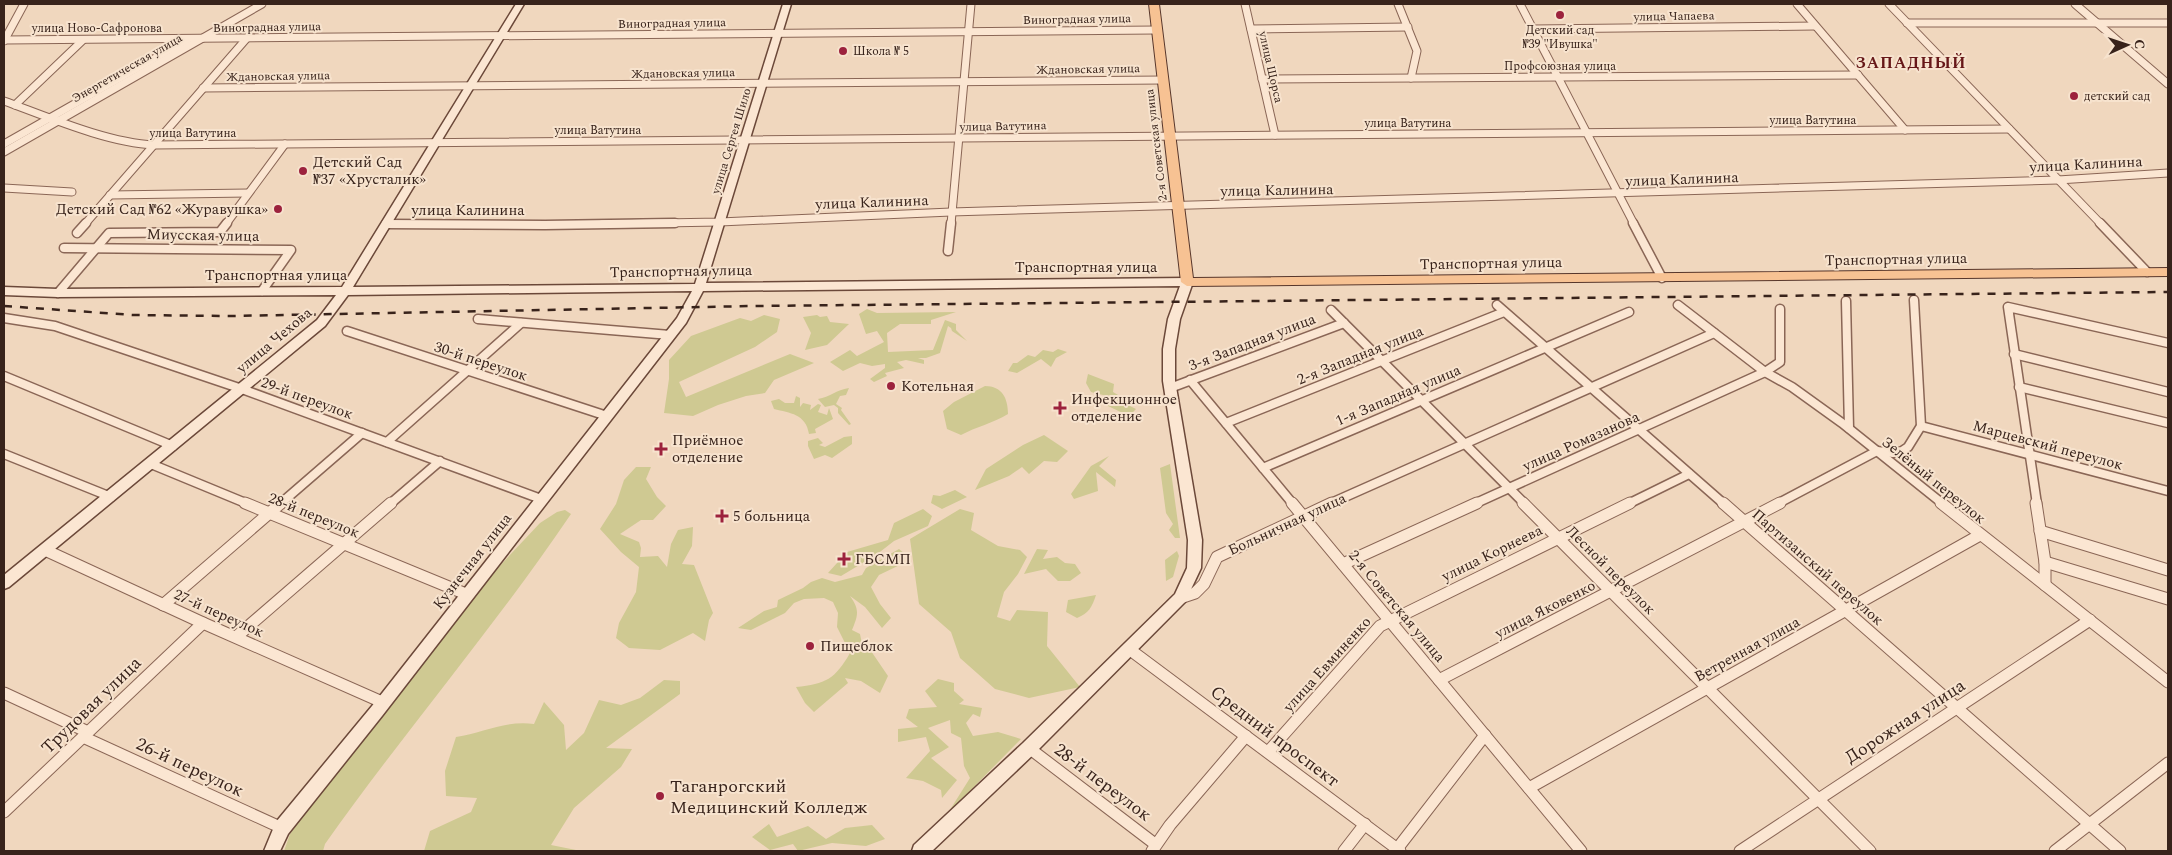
<svg xmlns="http://www.w3.org/2000/svg" width="2172" height="855" font-family="Spectral,serif">
<style>
.green{fill:#cfc992}
.lines{fill:none;stroke-linecap:round;stroke-linejoin:round}
.street-far2-casing{stroke:#8a6656;stroke-width:9}
.street-far1-casing{stroke:#8a6656;stroke-width:11}
.street-casing{stroke:#8a6656;stroke-width:13}
.secondary-casing{stroke:#6b4839;stroke-width:3}
.primary-casing{stroke:#57362b;stroke-width:2}
.street-far2{stroke:#fbe6d2;stroke-width:7}
.street-far1{stroke:#fbe6d2;stroke-width:8}
.street{stroke:#fbe6d2;stroke-width:11}
.secondary{fill:#fbe6d2;fill-rule:evenodd}
.primary{fill:#f7c293;fill-rule:evenodd}
.rail{stroke:#38231b;stroke-width:2.5;stroke-dasharray:8 8;stroke-linecap:butt}
.poi-dot{fill:#9c223d;stroke:#f7e3ce;stroke-width:2}
.labels{text-anchor:middle;stroke-width:4;stroke-linejoin:round;paint-order:stroke}
.far-street-label{font-size:12px;fill:#38231b;stroke:#f7e3ce}
.far-poi-label{font-size:12px;fill:#38231b;stroke:#f7e3ce;text-anchor:start}
.poi-label{font-size:15px;fill:#38231b;stroke:#f7e3ce;text-anchor:start}
.street-label{font-size:15px;fill:#38231b;stroke:#f7e3ce}
.far-district-label{font-size:16px;font-weight:bold;letter-spacing:1px;fill:#671819;stroke:#f7e3ce}
.near-street-label{font-size:18px;fill:#38231b;stroke:#f7e3ce}
.near-poi-label{font-size:18px;fill:#38231b;stroke:#f7e3ce;text-anchor:start}
</style>
<rect width="100%" height="100%" fill="#f0d7be"/>
<g class="green">
<polygon points="867,309 877,313 956,312 931,320 931,324 900,324 887,333 888,352 933,350 945,320 956,324 956,330 967,341 952,331 951,328 948,326 940,353 926,358 918,358 924,360 924,364 906,360 897,362 904,368 885,373 887,376 874,382 870,379 885,368 885,364 872,366 860,363 843,371 830,362 850,350 857,356 884,342 877,331 866,334 859,314"/>
<polygon points="764,315 780,319 777,332 755,347 679,382 686,397 790,354 814,363 774,380 765,393 746,396 718,405 693,416 664,413 669,379 669,360 691,336 740,318 751,321"/>
<polygon points="817,315 820,317 827,316 830,322 849,324 827,345 805,350 811,333 803,317"/>
<polygon points="1058,349 1067,352 1056,358 1051,367 1041,359 1017,373 1008,371 1013,363 1017,363 1028,355 1035,357 1043,350 1053,352"/>
<polygon points="1088,374 1114,384 1113,392 1125,399 1126,404 1136,409 1129,416 1108,406 1107,396 1091,392 1086,383"/>
<path d="M 985,386 C 1002,386 1008,398 1008,414 C 993,423 976,427 961,435 L 947,429 L 943,411 L 954,402 Z"/>
<path d="M 849,388 L 846,395 L 840,396 L 836,404 L 842,408 L 841,410 L 851,424 L 849,425 L 838,413 L 838,408 L 834,405 L 825,407 L 818,399 C 830,397 836,390 849,388 Z"/>
<path d="M 796,396 L 800,398 L 800,407 L 803,403 L 811,405 L 810,410 L 818,404 L 821,405 L 818,412 L 827,415 L 829,408 L 833,419 L 815,429 L 816,433 L 809,434 C 806,414 790,413 774,409 L 771,401 L 779,399 L 785,403 L 794,403 Z"/>
<polygon points="1044,435 1068,451 1057,462 1044,461 1029,474 1022,467 1009,476 975,490 986,469 1023,445"/>
<polygon points="852,436 852,444 832,458 825,455 814,459 808,446 808,441 818,438 823,443 819,445 825,447 844,437"/>
<polygon points="1109,456 1099,466 1116,480 1115,487 1096,472 1098,491 1074,499 1071,494 1091,466"/>
<polygon points="1170,464 1180,538 1175,538 1169,530 1173,524 1166,513 1160,468"/>
<polygon points="636,467 651,467 646,479 657,497 666,506 653,520 641,520 620,534 639,542 641,548 640,557 658,556 667,567 671,544 678,530 693,527 692,546 682,564 694,565 713,613 709,620 705,641 693,633 660,650 629,648 616,638 619,623 636,592 639,567 621,552 600,529 616,504 624,480"/>
<polygon points="955,490 967,497 942,509 931,503 933,495 940,496"/>
<polygon points="923,509 932,516 928,526 894,541 876,555 841,576 828,573 847,552 888,540 894,523"/>
<polygon points="960,509 974,513 971,530 998,546 1020,550 1027,557 1018,574 1004,592 997,617 1010,621 1017,610 1048,612 1047,646 1080,687 1029,698 995,689 960,658 951,632 919,604 910,539"/>
<path d="M 565,510 L 571,514 C 494,628 404,732 325,844 L 323,851 L 284,851 L 290,834 L 307,809 L 494,572 L 540,523 L 557,512 Z"/>
<path d="M 899,549 L 905,554 L 904,563 L 879,575 L 871,587 L 880,604 L 891,618 L 882,628 L 865,607 L 850,596 C 860,610 858,615 852,630 L 860,634 L 862,644 L 860,648 L 871,651 L 888,676 L 880,693 L 861,681 L 845,678 L 848,683 L 814,712 L 805,703 L 796,687 C 826,684 835,679 850,653 L 837,627 L 838,613 L 833,602 L 824,598 L 804,599 L 794,603 L 785,613 L 751,630 L 738,628 L 764,611 L 777,607 L 778,600 L 803,588 L 811,582 L 822,578 L 835,582 L 862,575 L 866,568 Z"/>
<polygon points="1037,549 1048,550 1043,559 1057,557 1065,563 1075,564 1081,573 1070,581 1058,581 1046,569 1024,574"/>
<polygon points="1177,551 1179,556 1173,577 1166,581 1165,560"/>
<path d="M 1096,595 C 1092,607 1089,613 1077,618 L 1066,612 L 1068,600 Z"/>
<polygon points="938,679 954,683 954,691 964,700 959,704 982,708 980,717 973,714 966,723 973,736 998,732 1021,739 948,813 970,778 964,766 961,738 951,733 950,720 928,728 949,747 931,758 957,780 942,798 941,790 923,781 906,778 930,751 926,737 898,742 898,729 918,727 906,718 909,709 937,707 925,691"/>
<path d="M 664,680 L 680,681 L 680,694 L 606,748 L 632,749 L 621,767 L 574,808 L 551,845 L 581,851 L 424,851 L 430,831 L 471,812 L 477,798 L 446,796 L 445,771 L 456,737 C 483,733 506,720 534,724 L 544,702 L 564,725 L 566,750 L 584,733 L 599,700 L 621,705 L 640,698 Z"/>
<polygon points="769,824 777,837 808,826 826,839 845,828 872,825 885,839 866,846 832,843 798,851 793,844 770,850 752,837"/>
</g>
<g class="lines">
<g class="street-far2-casing">
<g id="street-far2">
<polyline points="1245,4 1275,135"/>
<polyline points="1398,4 1417,51 1411,78"/>
<polyline points="1520,4 1634,224"/>
<polyline points="1797,4 1905,130"/>
<polyline points="1889,4 2101,224"/>
<polyline points="2075,4 2168,84"/>
<polyline points="1907,23 2168,23"/>
<polyline points="1251,29 1408,27"/>
<polyline points="1533,29 1815,26"/>
<polyline points="5,40 1156,30"/>
<polyline points="4,41 24,4"/>
<polyline points="1262,79 1858,75"/>
<polyline points="203,88 1163,80"/>
<path d="M 4,101 C 48,117 108,143 154,145 L 2009,129"/>
<polyline points="15,105 83,40"/>
<polyline points="4,144 187,40"/>
<polyline points="4,152 262,4"/>
<polyline points="4,188 72,192"/>
<polyline points="110,195 248,193"/>
<polyline points="85,224 247,38"/>
<polyline points="226,224 285,144"/>
<polyline points="386,224 391,224"/>
<polyline points="602,224 720,222 951,212 2058,180 2168,173"/>
<polyline points="951,224 971,4"/>
</g>
</g>
<g class="street-far1-casing">
<g id="street-far1">
<polyline points="1633,223 1662,278"/>
<polyline points="2100,223 2147,272"/>
<polyline points="386,224 545,225 675,223"/>
<polyline points="77,233 86,223"/>
<polyline points="64,248 291,250 262,291"/>
<polyline points="948,251 951,223"/>
<polyline points="58,293 109,233 220,232 227,223"/>
<polyline points="1846,301 1849,428"/>
<polyline points="1497,305 1724,504"/>
<polyline points="1678,305 1765,372 1792,387 1842,423 1943,504"/>
<polyline points="1331,310 1525,504"/>
<polyline points="4,318 55,326 242,389 541,499"/>
<polyline points="478,319 670,335"/>
<polyline points="347,331 607,416"/>
<polyline points="2014,354 2168,392"/>
<polyline points="4,376 173,446"/>
<polyline points="1190,380 1293,504"/>
<polyline points="2019,387 2168,423"/>
<polyline points="1170,388 1344,323"/>
<polyline points="1226,423 1504,312"/>
<polyline points="1921,426 2168,491"/>
<polyline points="387,442 521,323"/>
<polyline points="4,454 111,497"/>
<polyline points="151,464 248,504"/>
<polyline points="1263,468 1629,312"/>
<polyline points="280,504 362,433"/>
<polyline points="390,504 440,461"/>
<polyline points="1329,504 1714,333"/>
<polyline points="1474,504 1765,372 1780,362 1780,309"/>
<polyline points="1628,504 1689,474"/>
<polyline points="1777,504 1877,451 1893,453 1902,451 1908,447 1921,426 1914,300"/>
<polyline points="2037,504 2008,307 2168,343"/>
</g>
</g>
<g class="street-casing">
<g id="street">
<polyline points="245,503 466,594"/>
<polyline points="1292,503 1581,851"/>
<polyline points="1523,503 1870,851"/>
<polyline points="1723,503 2120,851"/>
<polyline points="1941,503 2168,682"/>
<polyline points="2036,503 2045,562 2045,585"/>
<polyline points="2040,531 2168,570"/>
<polyline points="45,550 203,623 382,702"/>
<polyline points="2045,562 2168,599"/>
<polyline points="1343,564 1477,503"/>
<polyline points="1180,598 1195,593 1204,584 1217,557 1332,503"/>
<polyline points="163,605 281,503"/>
<polyline points="236,637 391,503"/>
<polyline points="1129,649 1400,851"/>
<polyline points="1439,680 1780,503"/>
<polyline points="4,693 88,732"/>
<polyline points="83,737 282,828 280,830"/>
<polyline points="1029,748 1155,844"/>
<polyline points="1268,752 1380,626 1630,503"/>
<polyline points="1529,788 1980,535"/>
<polyline points="4,812 203,623"/>
<polyline points="1397,849 1485,735"/>
<polyline points="1152,851 1170,825 1246,736"/>
<polyline points="1344,851 1365,824"/>
<polyline points="1740,851 2090,620"/>
<polyline points="2055,851 2168,763"/>
</g>
</g>
<g class="secondary-casing">
<polygon id="secondary" points="516,4 524,4 353,287 695,284 783,4 791,4 706,283 1187,278 1193,282 1180,319 1175,349 1175,381 1202,540 1201,568 1185,602 1035,753 932,851 912,851 914,845 1023,743 1175,594 1187,568 1188,540 1163,381 1163,349 1168,319 1180,286 703,291 686,323 382,716 288,834 280,851 264,851 276,822 372,706 677,318 692,291 348,295 325,326 9,587 4,589 4,575 317,320 336,295 58,297 4,295 4,287 58,289 342,287"/>
</g>
<g class="primary-casing">
<polygon id="primary" points="1149,4 1159,4 1193,278 2168,268 2168,276 1187,286 1181,282"/>
</g>
<use href="#street-far2" class="street-far2"/>
<use href="#street-far1" class="street-far1"/>
<use href="#street" class="street"/>
<use href="#secondary" class="secondary"/>
<use href="#primary" class="primary"/>
<polyline class="rail" points="4,306 133,315 232,316 754,306 2168,292"/>
</g>
<g class="poi-dot">
<circle cx="1560" cy="15" r="5"/>
<circle cx="843" cy="51" r="5"/>
<circle cx="2074" cy="96" r="5"/>
<circle cx="303" cy="171" r="5"/>
<circle cx="278" cy="209" r="5"/>
<circle cx="891" cy="386" r="5"/>
<path d="M1057.5 400.5h5v5h5v5h-5v5h-5v-5h-5v-5h5z"/>
<path d="M658.5 441.5h5v5h5v5h-5v5h-5v-5h-5v-5h5z"/>
<path d="M719.5 508.5h5v5h5v5h-5v5h-5v-5h-5v-5h5z"/>
<path d="M841.5 551.5h5v5h5v5h-5v5h-5v-5h-5v-5h5z"/>
<circle cx="810" cy="646" r="5"/>
<circle cx="660" cy="796" r="5"/>
</g>
<g class="labels">
<g class="far-street-label">
<text transform="translate(1674 16) rotate(-1)" y="4">улица Чапаева</text>
<text transform="translate(1077 19) rotate(-1)" y="4">Виноградная улица</text>
<text transform="translate(672 23) rotate(-1)" y="4">Виноградная улица</text>
<text transform="translate(267 27) rotate(-1)" y="4">Виноградная улица</text>
<text x="97" y="32">улица Ново-Сафронова</text>
<text x="1560" y="70">Профсоюзная улица</text>
<text transform="translate(1271 67) rotate(77)" y="4">улица Щорса</text>
<text transform="translate(127 68) rotate(-30)" y="4">Энергетическая улица</text>
<text transform="translate(1088 69) rotate(-1)" y="4">Ждановская улица</text>
<text transform="translate(683 73) rotate(-1)" y="4">Ждановская улица</text>
<text transform="translate(278 76) rotate(-1)" y="4">Ждановская улица</text>
<text x="1813" y="124">улица Ватутина</text>
<text x="1408" y="127">улица Ватутина</text>
<text transform="translate(1003 126) rotate(-1)" y="4">улица Ватутина</text>
<text x="598" y="134">улица Ватутина</text>
<text x="193" y="137">улица Ватутина</text>
<text transform="translate(731 141) rotate(-73)" y="4">улица Сергея Шило</text>
<text transform="translate(1156 145) rotate(-97)" y="4">2-я Советская улица</text>
</g>
<g class="far-poi-label">
<text x="1560" y="34" text-anchor="middle">Детский сад<tspan x="1560" dy="14">№39 "Ивушка"</tspan></text>
<text x="853" y="55">Школа № 5</text>
<text x="2084" y="100">детский сад</text>
</g>
<g class="poi-label">
<text x="313" y="167">Детский Сад<tspan x="313" dy="17">№37 «Хрусталик»</tspan></text>
<text x="268" y="214" text-anchor="end">Детский Сад №62 «Журавушка»</text>
<text x="901" y="391">Котельная</text>
<text x="1071" y="404">Инфекционное<tspan x="1071" dy="17">отделение</tspan></text>
<text x="672" y="445">Приёмное<tspan x="672" dy="17">отделение</tspan></text>
<text x="733" y="521">5 больница</text>
<text x="855" y="564">ГБСМП</text>
<text x="820" y="651">Пищеблок</text>
</g>
<g class="street-label">
<text transform="translate(2086 164) rotate(-3)" y="5">улица Калинина</text>
<text transform="translate(1682 179) rotate(-2)" y="5">улица Калинина</text>
<text transform="translate(1277 190) rotate(-1)" y="5">улица Калинина</text>
<text transform="translate(872 202) rotate(-2)" y="5">улица Калинина</text>
<text x="468" y="215">улица Калинина</text>
<text transform="translate(203 235) rotate(1)" y="5">Миусская улица</text>
<text transform="translate(1896 259) rotate(-1)" y="5">Транспортная улица</text>
<text transform="translate(1491 263) rotate(-1)" y="5">Транспортная улица</text>
<text x="1086" y="272">Транспортная улица</text>
<text transform="translate(681 271) rotate(-1)" y="5">Транспортная улица</text>
<text x="276" y="280">Транспортная улица</text>
<text transform="translate(274 340) rotate(-40)" y="5">улица Чехова</text>
<text transform="translate(1252 342) rotate(-21)" y="5">3-я Западная улица</text>
<text transform="translate(1360 355) rotate(-22)" y="5">2-я Западная улица</text>
<text transform="translate(481 361) rotate(18)" y="5">30-й переулок</text>
<text transform="translate(1398 395) rotate(-23)" y="5">1-я Западная улица</text>
<text transform="translate(307 398) rotate(20)" y="5">29-й переулок</text>
<text transform="translate(1581 441) rotate(-24)" y="5">улица Ромазанова</text>
<text transform="translate(2048 445) rotate(15)" y="5">Марцевский переулок</text>
<text transform="translate(1934 480) rotate(39)" y="5">Зелёный переулок</text>
<text transform="translate(314 515) rotate(22)" y="5">28-й переулок</text>
<text transform="translate(1287 524) rotate(-25)" y="5">Больничная улица</text>
<text transform="translate(1492 553) rotate(-26)" y="5">улица Корнеева</text>
<text transform="translate(472 561) rotate(-52)" y="5">Кузнечная улица</text>
<text transform="translate(1818 567) rotate(41)" y="5">Партизанский переулок</text>
<text transform="translate(1611 570) rotate(45)" y="5">Лесной переулок</text>
<text transform="translate(1397 606) rotate(50)" y="5">2-я Советская улица</text>
<text transform="translate(1545 609) rotate(-27)" y="5">улица Яковенко</text>
<text transform="translate(219 613) rotate(24)" y="5">27-й переулок</text>
<text transform="translate(1747 649) rotate(-29)" y="5">Ветренная улица</text>
<text transform="translate(1327 664) rotate(-48)" y="5">улица Евминенко</text>
</g>
<g class="far-district-label">
<text x="1911" y="68">ЗАПАДНЫЙ</text>
</g>
<g class="near-street-label">
<text transform="translate(91 705) rotate(-44)" y="6">Трудовая улица</text>
<text transform="translate(1905 721) rotate(-33)" y="6">Дорожная улица</text>
<text transform="translate(1275 736) rotate(37)" y="6">Средний проспект</text>
<text transform="translate(190 767) rotate(25)" y="6">26-й переулок</text>
<text transform="translate(1103 782) rotate(37)" y="6">28-й переулок</text>
</g>
<g class="near-poi-label">
<text x="670" y="792">Таганрогский<tspan x="670" dy="21">Медицинский Колледж</tspan></text>
</g>
</g>
<rect width="2172" height="855" fill="none" stroke="#38231b" stroke-width="10"/>
<g transform="translate(2127 45) rotate(87)" stroke="#f7e3ce" stroke-width="4" paint-order="stroke">
<path d="M0-4L9 19L0 12L-9 19Z" fill="#38231b"/>
<text y="-8" font-size="14" font-weight="bold" text-anchor="middle" fill="#38231b">С</text>
</g>
</svg>
